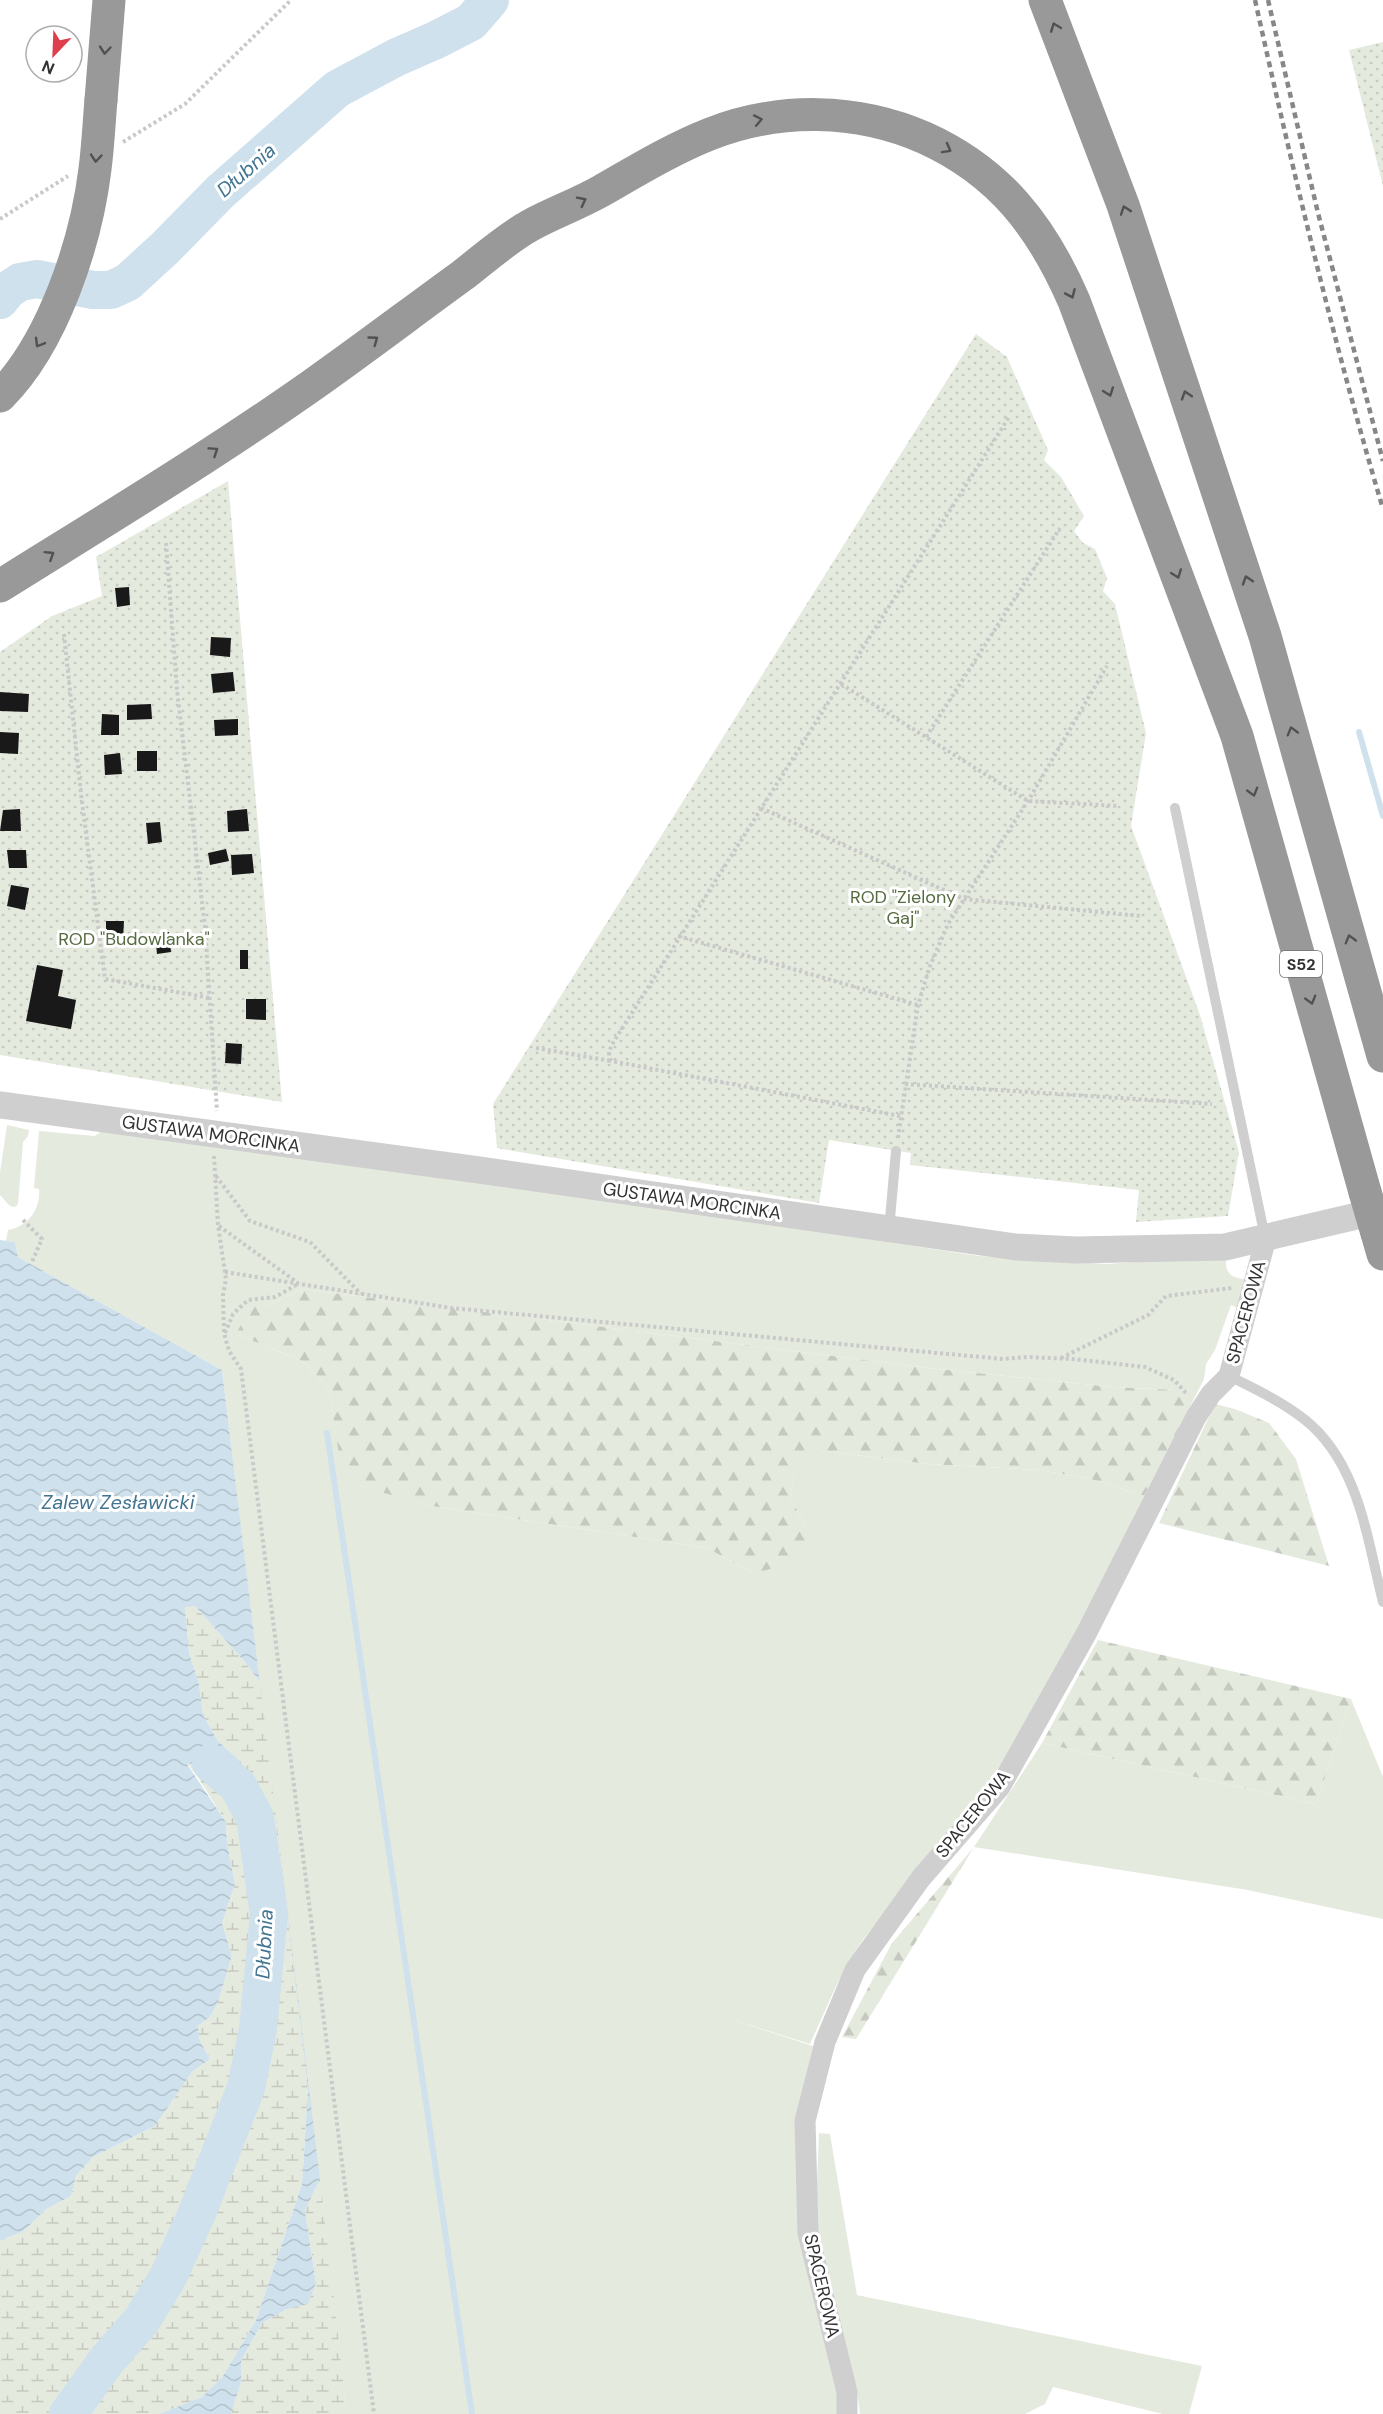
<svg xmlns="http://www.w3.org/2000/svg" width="1383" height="2414" font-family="'DM Sans',sans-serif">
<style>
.grass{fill:#e5eade}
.forest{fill:url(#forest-firs)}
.wetland{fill:url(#wetland-marsh)}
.garden{fill:url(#garden-dots)}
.water{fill:url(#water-waves)}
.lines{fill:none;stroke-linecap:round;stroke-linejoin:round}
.stream{stroke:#cfe1ec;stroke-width:6}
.river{stroke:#cfe1ec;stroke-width:38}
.building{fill:#191919}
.path{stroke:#c9c9c9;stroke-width:4;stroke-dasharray:3 3;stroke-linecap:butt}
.service{stroke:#cfcfcf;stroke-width:10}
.minor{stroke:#cfcfcf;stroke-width:21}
.tertiary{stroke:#cfcfcf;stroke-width:27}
.motorway{stroke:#999;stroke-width:33}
.rail{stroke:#878787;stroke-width:4.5;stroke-dasharray:6 4.5;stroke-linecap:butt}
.motorway-bridge{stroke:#999;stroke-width:33}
.oneway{stroke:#515151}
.labels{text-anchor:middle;stroke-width:6;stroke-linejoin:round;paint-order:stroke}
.shield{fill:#fff;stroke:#707070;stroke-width:1.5}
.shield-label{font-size:16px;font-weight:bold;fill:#323232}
.park-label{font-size:18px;fill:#566c40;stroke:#fff}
.street-label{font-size:18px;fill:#323232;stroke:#fff}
.water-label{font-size:20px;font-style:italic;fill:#437491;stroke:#fff}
</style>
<defs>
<pattern id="forest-firs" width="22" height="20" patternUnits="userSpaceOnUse" patternTransform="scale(1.5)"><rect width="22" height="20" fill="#e5eade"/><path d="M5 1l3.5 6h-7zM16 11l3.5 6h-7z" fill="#c5c9bf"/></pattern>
<pattern id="wetland-marsh" width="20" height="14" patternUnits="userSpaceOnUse" patternTransform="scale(1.5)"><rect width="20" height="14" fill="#e5eade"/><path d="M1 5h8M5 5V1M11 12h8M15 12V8" fill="none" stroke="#c5c9bf"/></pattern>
<pattern id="garden-dots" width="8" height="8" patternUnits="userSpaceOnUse" patternTransform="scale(1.5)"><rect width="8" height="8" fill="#e5eade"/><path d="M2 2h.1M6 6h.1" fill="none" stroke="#c5c9bf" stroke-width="1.8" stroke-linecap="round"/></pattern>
<pattern id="water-waves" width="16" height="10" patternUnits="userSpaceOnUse" patternTransform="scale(1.5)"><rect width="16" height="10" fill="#cfe1ec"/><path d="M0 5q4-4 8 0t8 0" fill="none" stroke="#b2c2cb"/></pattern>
</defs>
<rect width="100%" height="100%" fill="#fff"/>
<g class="grass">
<polygon points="7,1125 29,1130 28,1136 23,1142 18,1204 15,1207 10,1206 0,1195 0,1173"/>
<path d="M 103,1130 L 491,1182 L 979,1256 L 1106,1264 L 1185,1259 L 1226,1260 C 1225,1273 1232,1278 1244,1279 L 1238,1308 L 1231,1305 L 1215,1350 L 1206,1364 L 1204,1379 L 1198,1391 L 1112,1387 L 928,1368 L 302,1289 L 267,1306 L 236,1334 L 302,1361 L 329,1388 L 344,1481 L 425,1505 L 707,1548 L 754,1574 L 806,1527 L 790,1497 L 795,1467 L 824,1451 L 928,1464 L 1040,1470 L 1091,1479 L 1144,1496 L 1079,1627 L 1006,1757 L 984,1789 L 862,1941 L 837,1984 L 810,2044 L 724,2017 L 813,2046 L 796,2117 L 841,2414 L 347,2414 L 222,1370 L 18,1257 L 15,1242 L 6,1241 L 8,1230 C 28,1227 41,1209 39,1189 L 34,1188 L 39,1131 L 95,1136 Z"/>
<polygon points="1351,1699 1383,1777 1383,1919 1248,1890 974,1847 1042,1743 1316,1804"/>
<polygon points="819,2133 830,2134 857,2295 1202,2366 1189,2414 1163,2414 1053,2387 1045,2404 1025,2414 860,2414 858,2398 815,2231"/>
</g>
<g class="forest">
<polygon points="302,1289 928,1368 1112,1387 1198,1391 1144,1496 1091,1479 1040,1470 928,1464 824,1451 795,1468 790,1497 806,1527 803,1558 754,1574 707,1548 425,1505 343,1481 329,1388 302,1361 236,1334 251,1306 267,1306"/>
<polygon points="1215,1404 1235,1409 1269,1423 1296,1459 1329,1566 1159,1523"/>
<polygon points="1098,1640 1351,1699 1316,1804 1042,1743"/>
<polygon points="974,1847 856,2039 842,2037 892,1943"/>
</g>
<g class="wetland">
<polygon points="185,1606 195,1606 244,1661 260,1682 308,2089 302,2184 256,2320 223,2376 202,2397 159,2414 0,2414 0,2241 24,2231 45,2210 71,2196 76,2176 93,2157 155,2126 192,2072 210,2059 200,2041 198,2026 210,2017 218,2002 232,1956 222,1923 235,1884 227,1843 226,1822 199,1779 187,1763 200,1763 239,1799 258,1800 241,1762 218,1741 203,1715 199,1684 189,1653"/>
<polygon points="320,2179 347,2414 231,2414 241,2382 241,2361 262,2323 287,2309 316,2283 305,2211"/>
</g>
<g class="garden">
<polygon points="1383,42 1383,186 1349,50"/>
<polygon points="976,334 1007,357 1048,450 1044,460 1061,477 1084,516 1074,531 1083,543 1095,549 1107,578 1103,591 1115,604 1146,733 1131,826 1200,1015 1239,1152 1228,1216 1136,1222 1139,1190 910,1165 911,1153 829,1140 819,1203 497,1148 493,1104"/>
<polygon points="228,481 282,1102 0,1055 0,652 52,616 102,596 96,557"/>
</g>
<polygon class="water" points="0,1240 15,1242 18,1257 222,1370 320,2179 305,2211 316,2283 308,2304 287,2309 262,2323 241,2361 241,2382 231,2414 159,2414 202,2397 223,2376 256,2320 302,2184 308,2089 260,1682 244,1661 195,1606 185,1607 189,1653 199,1684 203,1715 218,1741 241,1762 258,1801 239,1799 200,1763 187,1764 226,1822 227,1843 235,1884 222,1923 232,1956 218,2002 210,2017 198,2026 200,2041 210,2059 192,2072 155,2126 93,2157 76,2176 71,2196 45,2210 24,2231 0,2241"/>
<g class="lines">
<g class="stream">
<polyline points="1359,732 1383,816"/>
<polyline points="327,1433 472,2414"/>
</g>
<g class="river">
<polyline points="0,300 8,290 20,282 37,279 93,290 111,290 128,282 165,248 220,192 337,89 397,57 436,40 471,22 490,0"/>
<polyline points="68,2414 107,2360 142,2320 168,2277 197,2213 246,2088 258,2029 269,1914 255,1818 238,1786 211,1763"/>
</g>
</g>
<g class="building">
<polygon points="129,587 130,605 117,607 115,588"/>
<polygon points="211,637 231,638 230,657 210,655"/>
<polygon points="233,672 235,691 213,693 211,674"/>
<polygon points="0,692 29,694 28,712 0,711"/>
<polygon points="151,704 152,719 127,720 127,705"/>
<polygon points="102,714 119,715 119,735 101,735"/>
<polygon points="238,719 238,735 215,736 214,720"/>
<polygon points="0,732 19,733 18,754 0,753"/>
<rect x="137" y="751" width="20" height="20"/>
<polygon points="120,753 122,774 105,775 104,755"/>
<polygon points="20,809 21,831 0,831 3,810"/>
<polygon points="247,809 249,831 228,832 227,811"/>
<polygon points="160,822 162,842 148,844 146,823"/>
<polygon points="226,849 229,861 210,865 208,853"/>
<polygon points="7,850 26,850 27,868 9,868"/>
<polygon points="252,854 254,873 232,875 231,855"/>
<polygon points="11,885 29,888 25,910 7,906"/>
<polygon points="106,921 124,921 123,940 106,939"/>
<polygon points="169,932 171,952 157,954 155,934"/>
<rect x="240" y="950" width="8" height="19"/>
<polygon points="37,965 63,970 58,996 76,1000 71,1029 26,1021"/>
<polygon points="246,999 266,999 266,1020 246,1019"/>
<polygon points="226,1043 242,1044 241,1064 225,1063"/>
</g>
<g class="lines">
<g class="path">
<polyline points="123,142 185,104 291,0"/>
<polyline points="0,219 68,176"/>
<polyline points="166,543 177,690 205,927 217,1111"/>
<polyline points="64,634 81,794 105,979 210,998"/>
<polyline points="841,684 1028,801 1119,806"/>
<polyline points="926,737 1060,528"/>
<polyline points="761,808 964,899 1141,916"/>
<polyline points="678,936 918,1005"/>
<polyline points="536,1048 611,1061"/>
<polyline points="905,1084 1212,1104"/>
<polyline points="900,1116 611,1061 609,1053 611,1046 1009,417"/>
<polyline points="898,1138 918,1005 930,966 948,924 1028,801 1107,666"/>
<polyline points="214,1156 218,1225 226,1279 223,1295 224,1333 229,1351 241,1369 374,2414"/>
<polyline points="216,1176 250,1221 310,1242 361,1294"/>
<polyline points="23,1220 42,1239 31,1264"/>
<polyline points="219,1226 298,1283"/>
<polyline points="225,1272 451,1308 1003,1359 1027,1357 1073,1359 1145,1367 1174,1380 1187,1394"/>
<polyline points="225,1333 233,1314 248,1300 275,1297 298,1284"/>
<polyline points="1061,1358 1148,1315 1166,1296 1232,1288"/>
</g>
<g class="service">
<polyline points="1175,808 1265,1237"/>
<polyline points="889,1230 896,1151"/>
<path d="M 1229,1376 C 1255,1389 1281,1401 1304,1419 C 1359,1462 1367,1539 1383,1602"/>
</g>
<polyline class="minor" points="847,2414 847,2392 808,2233 805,2121 825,2042 855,1970 921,1878 1000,1787 1086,1634 1196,1417 1211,1394 1229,1376 1266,1238"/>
<polyline class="tertiary" points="0,1105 479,1170 1016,1247 1076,1250 1225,1247 1383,1210"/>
<g class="motorway">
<polyline points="1045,0 1123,205 1265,636 1383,1056"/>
<polyline points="101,100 109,0"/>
<path d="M 0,586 C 104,521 210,457 311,386 C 362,350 412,312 463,275 C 485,258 507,238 531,225 C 553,213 578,204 601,191 C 636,171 672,149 710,134 C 779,107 857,108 925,138 C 1000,172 1042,227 1074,301 L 1237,736 L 1365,1192"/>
<polyline points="1377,1233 1383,1254"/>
</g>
<g class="rail">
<path d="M 1255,0 C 1293,171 1333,341 1383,509"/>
<polyline points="1268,0 1318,213 1383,461"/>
</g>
<g class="motorway-bridge">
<path d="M 0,396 C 53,343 86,243 95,169 C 98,146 99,123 101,100"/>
<polyline points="1365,1192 1377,1233"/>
</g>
</g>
<defs><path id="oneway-chevron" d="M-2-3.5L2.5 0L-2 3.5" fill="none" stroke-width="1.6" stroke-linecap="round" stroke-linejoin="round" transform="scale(1.5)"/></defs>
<g class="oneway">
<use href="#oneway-chevron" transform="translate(1055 27) rotate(-111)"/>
<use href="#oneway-chevron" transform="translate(105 50) rotate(95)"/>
<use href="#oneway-chevron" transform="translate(758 120) rotate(-11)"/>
<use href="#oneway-chevron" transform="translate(947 149) rotate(29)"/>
<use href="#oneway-chevron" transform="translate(96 158) rotate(95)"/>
<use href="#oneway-chevron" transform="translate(582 201) rotate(-27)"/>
<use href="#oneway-chevron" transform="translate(1125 210) rotate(-109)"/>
<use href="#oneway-chevron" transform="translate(1071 294) rotate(66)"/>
<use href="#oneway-chevron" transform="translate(374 340) rotate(-36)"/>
<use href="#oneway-chevron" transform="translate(39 343) rotate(120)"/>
<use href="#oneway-chevron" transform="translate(1109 392) rotate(70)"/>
<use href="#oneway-chevron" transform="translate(1186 395) rotate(-108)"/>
<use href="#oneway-chevron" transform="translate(214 451) rotate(-34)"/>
<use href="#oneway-chevron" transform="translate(50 555) rotate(-32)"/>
<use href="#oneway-chevron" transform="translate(1177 574) rotate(70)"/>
<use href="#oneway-chevron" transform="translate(1247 580) rotate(-108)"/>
<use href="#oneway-chevron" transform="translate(1292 731) rotate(-106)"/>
<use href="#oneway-chevron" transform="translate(1253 792) rotate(74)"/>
<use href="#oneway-chevron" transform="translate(1350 939) rotate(-106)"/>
<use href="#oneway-chevron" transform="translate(1311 1000) rotate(74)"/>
</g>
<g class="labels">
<rect class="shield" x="1280" y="951" width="42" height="26" rx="4.5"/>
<g class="shield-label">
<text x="1301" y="970">S52</text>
</g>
<g class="park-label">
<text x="903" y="903">ROD "Zielony<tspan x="903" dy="21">Gaj"</tspan></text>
<text x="134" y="945">ROD "Budowlanka"</text>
</g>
<g class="street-label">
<text transform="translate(211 1134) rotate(8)" y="6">GUSTAWA MORCINKA</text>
<text transform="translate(692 1201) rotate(8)" y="6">GUSTAWA MORCINKA</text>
<text transform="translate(1246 1312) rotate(-75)" y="6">SPACEROWA</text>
<text transform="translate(973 1814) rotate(-51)" y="6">SPACEROWA</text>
<text transform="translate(822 2286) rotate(77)" y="6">SPACEROWA</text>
</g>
<g class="water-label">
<text transform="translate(246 170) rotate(-41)" y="7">Dłubnia</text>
<text x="118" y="1509">Zalew Zesławicki</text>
<text transform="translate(264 1944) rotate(-87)" y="7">Dłubnia</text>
</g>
</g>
<g transform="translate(54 54) rotate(203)"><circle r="28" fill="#ffffff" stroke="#adadad" stroke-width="1.5"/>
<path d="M0-4.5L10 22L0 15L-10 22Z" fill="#dd3f4e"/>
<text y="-9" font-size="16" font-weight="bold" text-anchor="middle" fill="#323232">N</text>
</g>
</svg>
